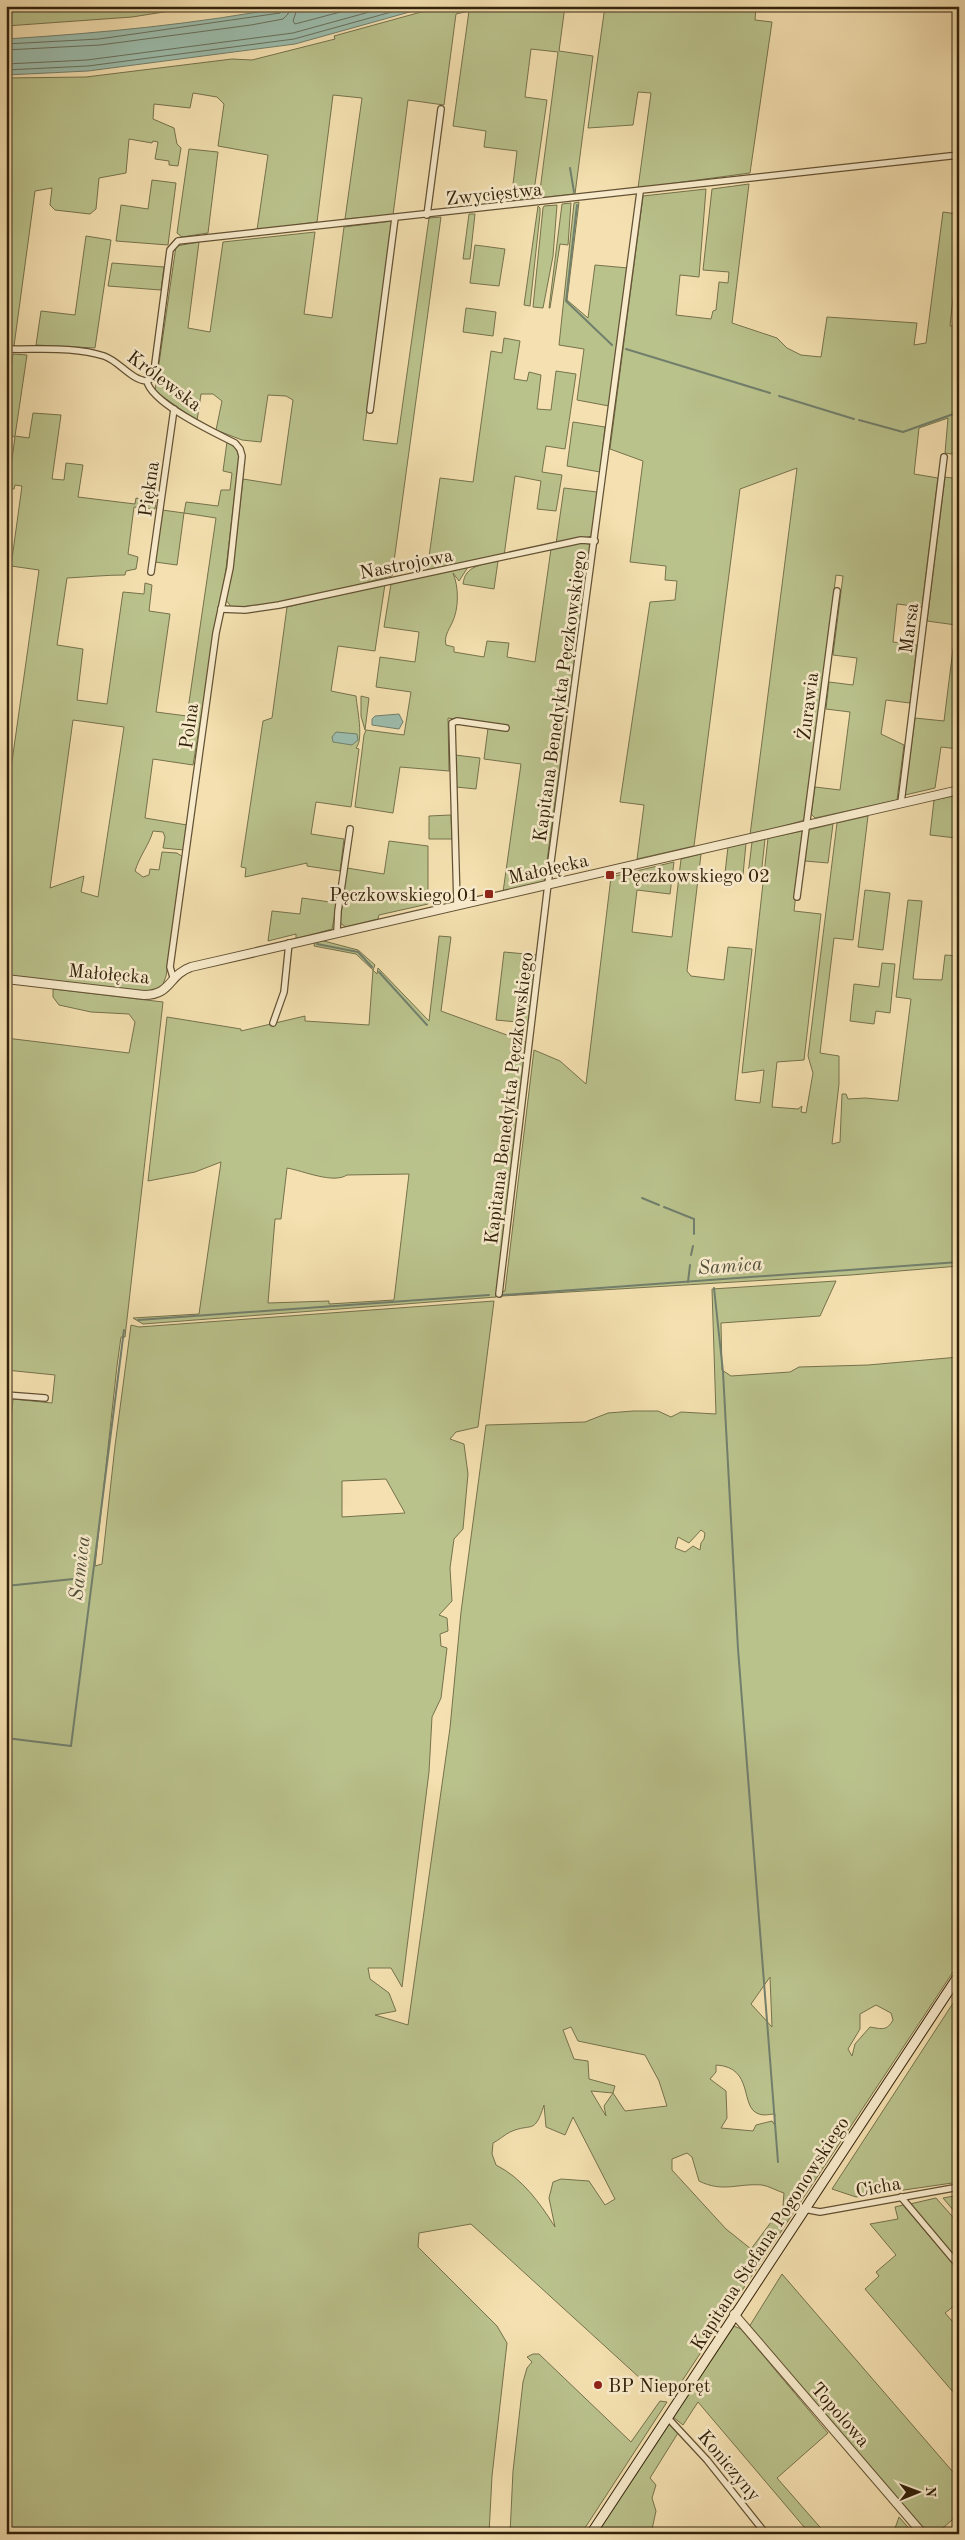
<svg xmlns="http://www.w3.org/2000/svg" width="965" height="2540" font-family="'Old Standard TT',serif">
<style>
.green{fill:#bac28c;stroke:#76724c;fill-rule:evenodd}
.water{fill:#9cbdad;stroke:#727f6c}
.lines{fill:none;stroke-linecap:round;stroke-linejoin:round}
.shore{stroke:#68705c;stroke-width:1}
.stream{stroke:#727f6c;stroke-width:2}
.minor-casing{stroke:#635234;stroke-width:8}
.tertiary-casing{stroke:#635234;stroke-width:10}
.secondary-casing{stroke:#33220b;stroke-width:11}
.minor{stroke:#f8ebcc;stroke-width:5.5}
.tertiary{stroke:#f8ebcc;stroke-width:8}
.secondary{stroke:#f8ebcc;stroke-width:9}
.poi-dot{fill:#8f2418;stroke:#f8ebcc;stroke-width:2}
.labels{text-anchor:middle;stroke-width:5;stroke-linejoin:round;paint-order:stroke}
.street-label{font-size:19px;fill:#33220b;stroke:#f8ebcc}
.poi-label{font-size:19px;fill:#33220b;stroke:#f8ebcc;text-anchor:start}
.water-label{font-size:20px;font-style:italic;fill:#52503c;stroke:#f8ebcc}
</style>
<rect width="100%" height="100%" fill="#f4e0b0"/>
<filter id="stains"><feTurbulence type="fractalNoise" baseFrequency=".004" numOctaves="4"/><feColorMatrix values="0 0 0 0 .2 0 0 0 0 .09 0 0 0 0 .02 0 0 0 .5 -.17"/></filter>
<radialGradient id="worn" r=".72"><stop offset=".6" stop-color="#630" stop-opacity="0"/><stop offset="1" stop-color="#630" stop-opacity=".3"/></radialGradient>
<g class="green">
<polygon points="202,6 132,17 6,26 6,7"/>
<polygon points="443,6 565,6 559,51 593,56 575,194 539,198 558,52 531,49 525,97 547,100 533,198 511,201 517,151 484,147 486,131 453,126 469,11 456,14 444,105 408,100 393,215 345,219 362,98 333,95 317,222 257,230 268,155 218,146 224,104 217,97 193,93 190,108 154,104 153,119 174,128 177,144 181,148 178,166 169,165 169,161 155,159 158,142 153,141 152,143 129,139 126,173 99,178 96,209 90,214 55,210 50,205 52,188 35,191 14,346 6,346 6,78 86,77 232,59 252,60 335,39 334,36"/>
<polygon points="605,6 774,6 774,9 756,7 755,20 772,22 750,173 638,188 651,93 638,92 633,125 588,128"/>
<polygon points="189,149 218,152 208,233 182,237 177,233"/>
<polygon points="152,180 176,183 168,245 116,241 121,205 148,209"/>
<polygon points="749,184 732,323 777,338 787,348 801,355 821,357 827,317 917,323 914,345 926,343 943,212 957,214 959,205 959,242 950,326 954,326 959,321 959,455 945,453 948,418 919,428 914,474 938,478 922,607 897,604 893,642 917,645 910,703 886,700 881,734 904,745 897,800 815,818 811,814 815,787 840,790 850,712 826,709 829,682 853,685 857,658 833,655 843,576 836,575 805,820 750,835 797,468 740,489 694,846 637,859 644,805 620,802 650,602 675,600 677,581 665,580 666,566 630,562 643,461 610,449 643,196 706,189 699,277 680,275 676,315 711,319 713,311 716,310 719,282 728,283 729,272 703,270 712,189"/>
<polygon points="579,202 567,300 588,318 595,265 628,268 609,406 577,400 584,349 559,345 574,203"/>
<polygon points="571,203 568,245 560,244 550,308 549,308 562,204"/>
<polygon points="557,205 553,256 543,308 533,307 543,208 544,206"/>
<polygon points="538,206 540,208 540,214 530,306 524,305"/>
<polygon points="469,214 475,214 470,259 463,259"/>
<polygon points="441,217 392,576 294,601 232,608 226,600 234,558 243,479 281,485 293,400 286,396 268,395 261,442 242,440 216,430 222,401 213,394 201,394 197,421 155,391 176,246 199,242 188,328 210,332 223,242 315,232 304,314 332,318 344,227 392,221 363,440 397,444 429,218"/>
<polygon points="86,236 111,240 95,348 36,345 41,311 75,315"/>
<polygon points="475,245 505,249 499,286 470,283"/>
<polygon points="112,263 164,267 161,290 108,286"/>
<polygon points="466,308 496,312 493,336 463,332"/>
<polygon points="504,338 520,341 514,379 527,381 529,372 541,375 537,409 551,410 556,371 576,374 565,449 546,446 542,472 562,475 556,511 537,509 541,481 515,476 504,556 427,571 440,478 473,482 491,351 502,353"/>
<path d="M 13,354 L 27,355 L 15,436 L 29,438 L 33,413 L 61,415 L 52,479 L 64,480 L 66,463 L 83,465 L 78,497 L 135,504 L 136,498 L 156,502 L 155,509 L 134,507 L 128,554 L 138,557 L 136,569 L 126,571 L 125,575 C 105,575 87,577 67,578 L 57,645 L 83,649 L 77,700 L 107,704 L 123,592 L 144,594 L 145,583 L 152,585 L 149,611 L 170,614 L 156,712 L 187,716 L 216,518 L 184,513 L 177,565 L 155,562 L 162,510 L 184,513 L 186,502 L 218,506 L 221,490 L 230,490 L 232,473 L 223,471 L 227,442 L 236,448 L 239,457 L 226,569 L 193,765 L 153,759 L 145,818 L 187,825 L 184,850 L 163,848 L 165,837 L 163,832 L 153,831 C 149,845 140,855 135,871 L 143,877 L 149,875 L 150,869 L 159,870 L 162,852 L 177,853 L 183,857 L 166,976 L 162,987 L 150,992 L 6,975 L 6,804 L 39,570 L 11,566 L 22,486 L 15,485 L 14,489 L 8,489 L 15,437 L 6,435 L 6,404 ZM 73,720 L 124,727 L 98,897 L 81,892 L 84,876 L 50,888 Z"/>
<polygon points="573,422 605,427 600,472 567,466"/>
<polygon points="945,477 959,479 959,749 941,747 935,788 905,795 915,718 944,721 956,625 927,621"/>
<polygon points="564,488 597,492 592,536 556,544"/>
<path d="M 582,542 L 591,545 L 544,882 L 503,892 L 521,764 L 484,759 L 488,728 L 508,731 L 509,727 L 448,718 L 449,771 L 400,767 L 393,813 L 355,807 L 364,735 L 366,730 L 404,735 L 411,692 L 376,687 L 380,657 L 415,662 L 419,632 L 384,627 L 391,584 L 468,567 L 459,581 L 453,573 C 459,587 459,609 452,623 C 448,631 444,637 446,645 L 454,647 L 454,652 L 484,657 L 487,641 L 509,643 L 507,657 L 535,662 L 551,549 Z"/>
<path d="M 498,561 L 494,589 L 463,584 C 465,565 482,565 498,561 Z"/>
<path d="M 385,584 L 375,651 L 338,646 L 331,691 L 356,696 C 357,709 364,739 356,748 L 359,749 L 351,807 L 316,802 L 311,834 L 344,839 L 340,871 L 307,866 L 307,863 L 245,877 L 246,868 L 241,867 L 263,721 L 272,718 L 287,607 Z"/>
<polygon points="361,696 369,698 365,730 361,716"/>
<polygon points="455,755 480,758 476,789 456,787"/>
<polygon points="959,795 956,838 930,835 934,800"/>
<polygon points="451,815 452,839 429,839 429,816"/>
<polygon points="868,816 853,940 834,938 820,1053 839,1056 839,1084 832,1144 840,1142 842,1094 846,1094 848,1099 865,1098 898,1101 911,999 896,997 908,900 922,901 913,979 942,980 945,955 959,956 959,1266 851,1275 502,1296 501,1292 505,1291 534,1050 560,1061 586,1084 611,877 674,862 670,894 637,890 632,932 672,937 681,859 701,854 687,971 691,976 724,980 728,947 752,949 735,1100 760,1103 764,1070 742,1073 768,838 803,831 794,911 821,914 804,1060 777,1062 772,1107 798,1109 802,1106 801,1112 806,1113 813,1073 808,1056 837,823"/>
<polygon points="833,824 828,863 805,861 808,830"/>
<polygon points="765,839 761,876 748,875 752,842"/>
<polygon points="389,841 428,846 428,904 379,915 378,919 346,927 340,923 347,868 384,874"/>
<polygon points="746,843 743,875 725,873 728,847"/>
<polygon points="865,890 890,893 883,950 858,947"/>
<polygon points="302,898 337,903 332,929 296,939 296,934 268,941 272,911 300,914"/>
<path d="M 439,936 L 451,937 L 441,1011 L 526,1042 L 496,1297 L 143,1324 L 133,1318 L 199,1314 L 221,1162 L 195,1172 L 148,1181 L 167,1017 L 241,1029 L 241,1031 L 305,1016 L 305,1021 L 369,1025 L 373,970 L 356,954 L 314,946 L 315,941 L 320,940 L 358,950 L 375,965 L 373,970 L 377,974 L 378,968 L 429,1021 ZM 287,1168 C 304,1171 333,1184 347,1175 L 409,1174 L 394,1300 L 329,1304 L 329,1301 L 268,1303 L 275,1219 L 281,1219 Z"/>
<polygon points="504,952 537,955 528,1023 496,1020"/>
<polygon points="882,963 895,964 890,1013 876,1011 874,1024 850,1021 854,984 879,987"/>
<path d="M 53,989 L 163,1002 L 125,1337 L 121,1337 L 117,1366 L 95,1566 L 102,1564 L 115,1446 L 131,1325 L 139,1327 L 494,1301 L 478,1427 L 456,1432 L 450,1439 L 464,1444 L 468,1474 L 463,1529 L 454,1539 L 450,1568 L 452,1601 L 439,1615 L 447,1618 L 448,1631 L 440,1634 L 441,1646 L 447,1648 L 441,1698 L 432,1717 L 429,1772 L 402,1987 L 391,1968 L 368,1968 L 370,1979 L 389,1993 L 396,2011 L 375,2015 L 408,2025 L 450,1728 L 461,1612 L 486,1425 L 585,1422 L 608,1413 L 633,1411 L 658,1411 L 671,1417 L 681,1412 L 716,1414 L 712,1289 L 836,1281 L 820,1316 L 721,1323 L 722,1370 L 731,1376 L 790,1372 L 799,1367 L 868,1365 L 959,1357 L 959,1963 L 676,2390 L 666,2388 L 659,2382 L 653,2390 L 471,2224 L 419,2233 L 418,2247 L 497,2326 L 507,2343 L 492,2476 L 489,2534 L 6,2534 L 6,1421 L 11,1421 L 13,1399 L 52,1403 L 55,1375 L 6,1370 L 6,1038 L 129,1053 L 135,1022 L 129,1014 L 91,1012 L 59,1005 L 53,997 ZM 386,1479 L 405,1513 L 342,1517 L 342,1481 ZM 701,1530 L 705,1533 L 704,1539 L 701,1543 L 700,1550 L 693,1546 L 685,1552 L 675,1548 L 678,1537 L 689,1543 ZM 770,1977 L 772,2027 L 751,2004 ZM 876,2005 L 891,2013 L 893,2020 C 887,2031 882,2029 870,2027 L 855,2044 L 852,2056 L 848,2049 L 860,2029 L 860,2014 ZM 571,2027 L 578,2041 L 645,2055 L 659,2081 L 667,2106 L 625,2111 L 613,2093 L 615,2086 L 589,2079 L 588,2061 L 574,2059 L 563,2030 ZM 716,2065 C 755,2067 739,2108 759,2114 C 764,2116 771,2114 775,2114 L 774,2124 L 772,2121 L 756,2125 L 753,2131 L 721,2128 L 727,2118 L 726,2091 L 710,2079 L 716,2072 ZM 591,2091 L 613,2093 L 604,2106 L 606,2116 ZM 544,2105 L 546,2127 L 565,2135 L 573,2117 L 615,2199 L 605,2205 L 589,2181 L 561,2179 L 553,2182 L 549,2198 L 555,2227 C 540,2203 522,2178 496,2165 L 492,2154 L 493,2143 C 499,2140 504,2135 510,2132 C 532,2122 534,2136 544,2105 ZM 687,2153 L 692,2157 L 699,2181 C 723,2193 738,2183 762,2185 C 769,2186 777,2191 784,2193 L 783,2206 L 751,2249 L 726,2229 L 672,2170 L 672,2159 Z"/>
<polygon points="959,1994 959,2182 856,2197 832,2189"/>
<polygon points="959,2195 959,2217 943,2198"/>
<polygon points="936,2198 959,2224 957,2259 910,2204"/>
<polygon points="903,2205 959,2271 959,2302 945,2313 959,2329 959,2399 865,2289 879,2276 876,2272 896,2255 870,2224 898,2219 895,2207"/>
<polygon points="782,2274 959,2479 959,2514 936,2534 926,2534 749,2327"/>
<polygon points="734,2326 741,2329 828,2433 777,2478 826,2534 810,2534 698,2402 683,2425 673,2417"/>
<polygon points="533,2354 539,2354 631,2442 660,2401 667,2402 581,2534 510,2534 513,2471 523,2382 527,2368 532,2362 527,2357"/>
<polygon points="669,2423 678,2433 650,2478 656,2485 652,2498 656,2511 651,2534 595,2534"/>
<polygon points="899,2517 914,2534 893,2534"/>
</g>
<g class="water">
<path d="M 291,6 L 431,6 L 295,44 L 88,71 L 6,75 L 6,39 C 102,33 197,24 291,6 Z"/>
<polygon points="399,714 403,722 399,729 372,725 372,719 375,716"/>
<polygon points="336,732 357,734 358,740 352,745 333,742 332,737"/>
</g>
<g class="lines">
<g class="shore">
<polyline points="298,6 293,21 295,24 363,6"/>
<polyline points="6,44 99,39 280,13 284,6"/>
<polyline points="6,50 100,45 251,25 283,19 288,14 290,6"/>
<polyline points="6,64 87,60 293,33 391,6"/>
<polyline points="6,70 88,66 294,39 413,6"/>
</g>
<g class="stream">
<polyline points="570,168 574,192"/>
<polyline points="577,205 566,301 612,345"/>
<polyline points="626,349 770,393"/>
<polyline points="779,396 854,419"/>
<polyline points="859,420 903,432 959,412"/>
<polyline points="317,944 358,952 372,967"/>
<polyline points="379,972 427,1025"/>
<polyline points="642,1198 659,1205"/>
<polyline points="664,1207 694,1219 694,1234"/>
<polyline points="691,1255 693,1246"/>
<polyline points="688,1282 690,1265"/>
<polyline points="714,1288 723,1372 738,1649 778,2162"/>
<polyline points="503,1295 959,1262"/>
<polyline points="138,1320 489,1295"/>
<polyline points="6,1586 83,1578"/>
<polyline points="6,1738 71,1746 124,1330"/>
</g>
<g class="minor-casing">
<g id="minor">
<polyline points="427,215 441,109"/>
<path d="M 6,349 C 38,350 73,346 104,356 C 119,361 131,380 147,381"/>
<polyline points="147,381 152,378 154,371 170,250 178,241 959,155"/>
<path d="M 147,381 C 151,403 215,433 235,443 L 240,449 L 242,456 L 230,568 L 216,633 L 177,916 L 170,967 L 173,977"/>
<polyline points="370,410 395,218"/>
<polyline points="151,572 174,409"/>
<polyline points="221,609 245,610 279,605 581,540 595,541"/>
<polyline points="901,803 944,457"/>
<polyline points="797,897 837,591"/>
<polyline points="457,904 452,723 457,721 506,728"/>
<polyline points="337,932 338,911 350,829"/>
<polyline points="273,1023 284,992 289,943"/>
<polyline points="499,1294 548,884 640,192"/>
<polyline points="6,1395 45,1398"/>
<polyline points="901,2197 959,2266"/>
<polyline points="804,2209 820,2212 959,2187"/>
<polyline points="668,2418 707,2460 766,2534"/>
</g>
</g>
<g class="tertiary-casing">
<g id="tertiary">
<path d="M 6,979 L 144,995 C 172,995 168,975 191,967 L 959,790"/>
<polyline points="734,2314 923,2534"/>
</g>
</g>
<g class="secondary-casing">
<polyline id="secondary" points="591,2534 959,1975"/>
</g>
<use href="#minor" class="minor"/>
<use href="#tertiary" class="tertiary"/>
<use href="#secondary" class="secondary"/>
</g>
<g class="poi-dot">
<rect x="605" y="870" width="10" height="10" rx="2.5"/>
<rect x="484" y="889" width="10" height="10" rx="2.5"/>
<circle cx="598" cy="2385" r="5"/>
</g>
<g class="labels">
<g class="street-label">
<text transform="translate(494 193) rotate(-6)" y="7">Zwycięstwa</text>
<text transform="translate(165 380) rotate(37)" y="7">Królewska</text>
<text transform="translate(148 489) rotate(-82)" y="7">Piękna</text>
<text transform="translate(406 563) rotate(-11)" y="7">Nastrojowa</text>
<text transform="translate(908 628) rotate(-83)" y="7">Marsa</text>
<text transform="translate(559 696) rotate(-82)" y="7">Kapitana Benedykta Pęczkowskiego</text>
<text transform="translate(807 706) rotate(-83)" y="7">Żurawia</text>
<text transform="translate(188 726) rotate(-82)" y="7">Polna</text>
<text transform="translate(548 868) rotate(-13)" y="7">Małołęcka</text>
<text transform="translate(109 973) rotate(5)" y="7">Małołęcka</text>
<text transform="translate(508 1098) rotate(-83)" y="7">Kapitana Benedykta Pęczkowskiego</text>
<text transform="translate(878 2186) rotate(-10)" y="7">Cicha</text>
<text transform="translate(769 2233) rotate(-57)" y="7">Kapitana Stefana Pogonowskiego</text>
<text transform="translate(841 2414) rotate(49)" y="7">Topolowa</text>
<text transform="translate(730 2465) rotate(50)" y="7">Koniczyny</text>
</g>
<g class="poi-label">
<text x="620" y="882">Pęczkowskiego 02</text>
<text x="479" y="901" text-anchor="end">Pęczkowskiego 01</text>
<text x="608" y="2392">BP Nieporęt</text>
</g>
<g class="water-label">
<text transform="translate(730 1265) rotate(-4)" y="7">Samica</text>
<text transform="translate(79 1568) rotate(-83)" y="7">Samica</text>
</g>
</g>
<rect width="965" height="2540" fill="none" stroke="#f4e0b0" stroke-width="25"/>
<rect x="8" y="8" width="950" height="2525" fill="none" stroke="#33220b" stroke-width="2.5"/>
<rect x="12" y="12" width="940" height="2515" fill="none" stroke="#33220b"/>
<g transform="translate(918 2492) rotate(89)" stroke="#f8ebcc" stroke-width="4" paint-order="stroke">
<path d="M0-4L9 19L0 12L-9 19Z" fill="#33220b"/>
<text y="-8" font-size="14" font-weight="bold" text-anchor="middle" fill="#33220b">N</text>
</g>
<rect width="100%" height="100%" filter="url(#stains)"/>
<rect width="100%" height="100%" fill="url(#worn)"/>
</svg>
